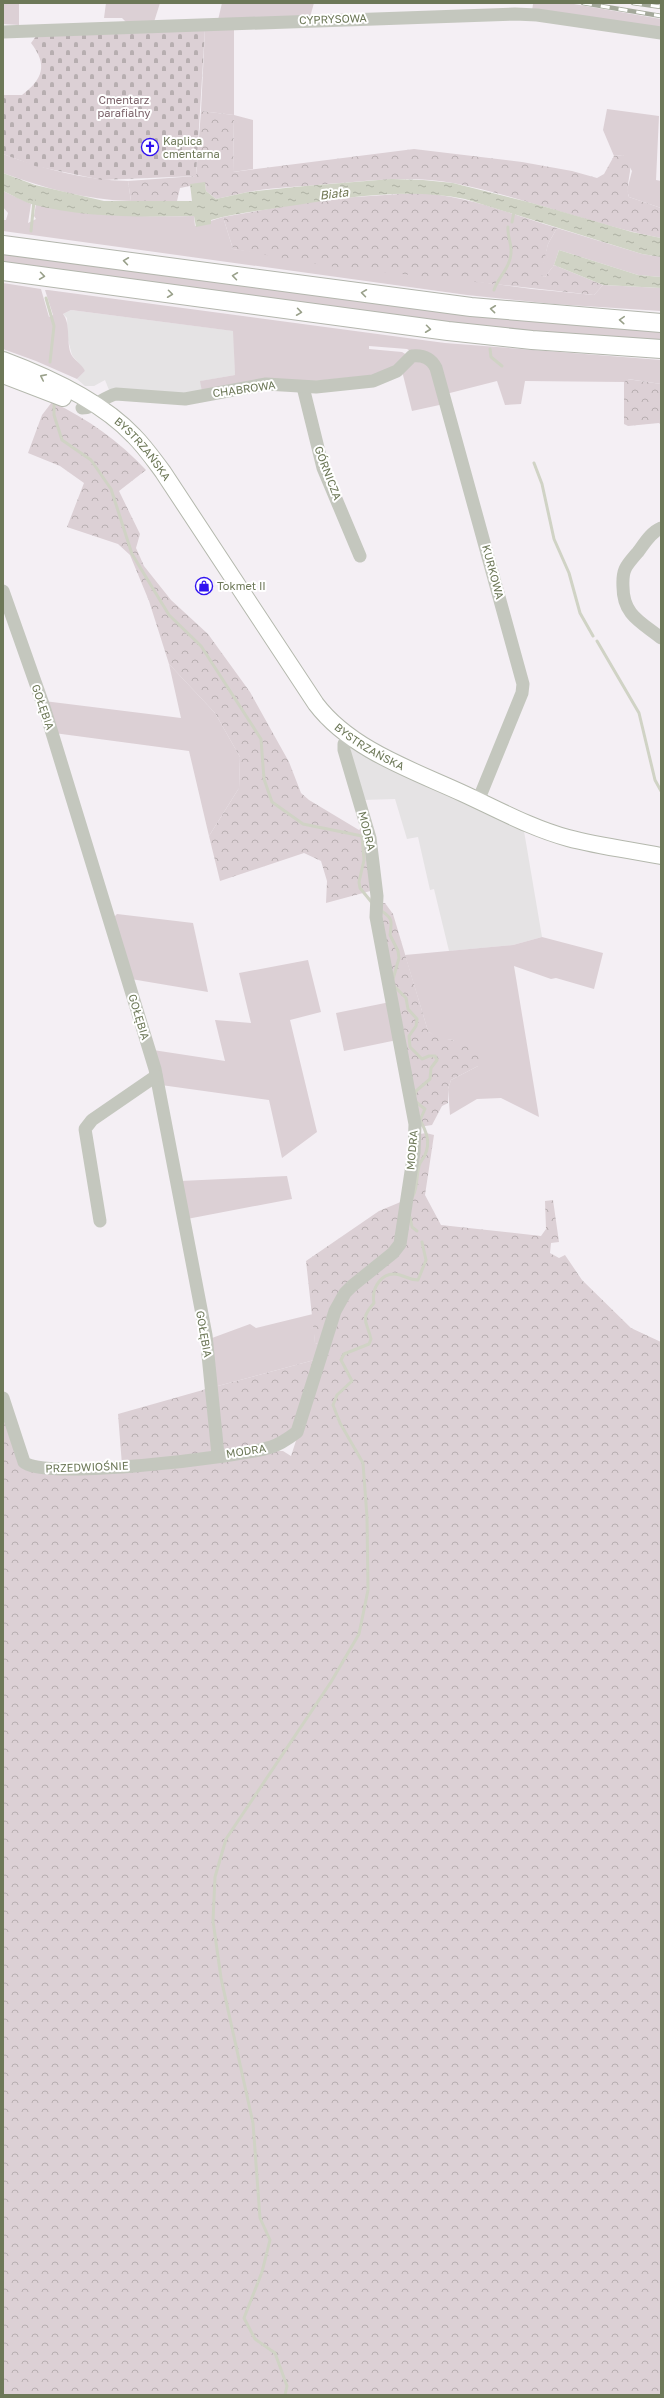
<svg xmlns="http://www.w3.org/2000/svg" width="664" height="2398" font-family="'Golos Text',sans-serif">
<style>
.built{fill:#e5e3e4}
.green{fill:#dcd0d5}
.forest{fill:url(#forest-crowns)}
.cemetery{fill:url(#cemetery-stones)}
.water{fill:url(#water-ripples)}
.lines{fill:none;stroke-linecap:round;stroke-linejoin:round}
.stream{stroke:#d0d3c5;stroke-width:3}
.major-casing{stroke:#b4b8ad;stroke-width:18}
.highway-casing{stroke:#b3b6ad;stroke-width:20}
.minor{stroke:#c4c7be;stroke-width:13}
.major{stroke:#fff;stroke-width:16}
.highway{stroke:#fff;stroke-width:18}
.rail-casing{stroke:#a4a99b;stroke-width:4.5}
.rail{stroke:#fff;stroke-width:3;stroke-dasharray:9;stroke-linecap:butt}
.oneway{stroke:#99a08a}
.labels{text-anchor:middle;stroke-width:4;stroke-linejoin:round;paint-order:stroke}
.street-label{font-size:11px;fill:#6d7858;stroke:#fff}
.park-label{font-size:11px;fill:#7a6068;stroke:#fff}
.poi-label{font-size:11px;fill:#6d7858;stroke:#fff;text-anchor:start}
.water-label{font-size:12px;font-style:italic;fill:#747a57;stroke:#fff}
</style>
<defs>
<pattern id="forest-crowns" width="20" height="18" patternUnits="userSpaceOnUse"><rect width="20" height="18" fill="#dcd0d5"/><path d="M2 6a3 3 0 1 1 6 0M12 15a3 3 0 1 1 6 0" fill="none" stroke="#b7aeb0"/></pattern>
<pattern id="cemetery-stones" width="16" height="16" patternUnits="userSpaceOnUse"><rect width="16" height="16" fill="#dcd0d5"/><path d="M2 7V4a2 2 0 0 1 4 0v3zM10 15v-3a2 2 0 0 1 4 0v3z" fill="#b7aeb0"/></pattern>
<pattern id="water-ripples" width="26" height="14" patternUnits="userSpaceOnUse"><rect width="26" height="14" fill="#d0d3c5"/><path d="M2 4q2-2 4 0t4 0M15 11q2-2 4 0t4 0" fill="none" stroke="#adb0a3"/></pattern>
</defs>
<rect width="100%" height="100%" fill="#f4eff4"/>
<g class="built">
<polygon points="71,310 234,331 235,375 201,381 202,392 189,395 109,390 105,380 94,386 85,386 77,379 85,371 72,355 68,340 67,318 63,314"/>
<polygon points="349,747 524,831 542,937 513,945 449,951 434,889 430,890 418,837 407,839 395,799 362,800"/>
</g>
<g class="green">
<polygon points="4,3 19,3 19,25 3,24"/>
<polygon points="106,3 160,3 154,22 126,22 122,18 104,18"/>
<polygon points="222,3 314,3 310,17 218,20"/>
<polygon points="516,3 568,3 661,19 661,29 532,11 533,4"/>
<polygon points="234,27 234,115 253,120 253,169 233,172 234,115 201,111 205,29"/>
<polygon points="607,109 659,116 656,180 661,181 661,208 629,197 627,190 632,171 623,155 614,156 603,130"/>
<path d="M 3,154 C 43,169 85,180 128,181 L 131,201 C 86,200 44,188 3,173 Z"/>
<path d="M 3,191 L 31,204 L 28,223 L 36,219 L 34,216 L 36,204 C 88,216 142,217 194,216 L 195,226 L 223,217 L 233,249 L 532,289 L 594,295 L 603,285 L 661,288 L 661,311 L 554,304 L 467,295 L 3,231 L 3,220 L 6,220 L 8,213 L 3,207 Z"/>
<polygon points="557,228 642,254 661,257 661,277 638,275 559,250 554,265 545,277 540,275 548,244"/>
<polygon points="3,251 661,329 661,344 524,334 3,264"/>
<path d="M 3,283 L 41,289 L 49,317 L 53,315 L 45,290 L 48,290 L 445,343 L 661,360 L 661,384 L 628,379 L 624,382 L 525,381 L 521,404 L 505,405 L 497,381 L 446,394 L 439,367 L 407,349 L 369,346 L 369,349 L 402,352 L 407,355 L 386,374 L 202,392 L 200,381 L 235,375 L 233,331 L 71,310 L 63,314 C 71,324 66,342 71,354 C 74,360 82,364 85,371 L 77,379 L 36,361 L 3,349 Z"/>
<polygon points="413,360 429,363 444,404 412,411 402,371"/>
<polygon points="169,664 215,713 240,757 239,788 209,836 189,751 54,733 44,701 181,718"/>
<polygon points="117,914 193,923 208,992 131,979 114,917"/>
<polygon points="542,937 603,953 594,989 556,978 551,979 514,966 539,1117 501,1098 477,1099 450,1115 448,1089 451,1080 478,1066 453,1040 436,1038 428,1031 405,955 513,945"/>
<polygon points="308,960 321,1012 290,1020 317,1132 282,1158 269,1100 161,1085 153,1050 225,1061 215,1020 251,1023 239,973"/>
<polygon points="390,1002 397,1040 344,1051 336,1013"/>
<polygon points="287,1176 292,1199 187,1219 180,1181"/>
<polygon points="313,1314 315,1343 323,1346 318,1359 214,1387 212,1338 250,1324 256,1328"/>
</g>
<g class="forest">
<path d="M 201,111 L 234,115 L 233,172 L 414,149 L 522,162 L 572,171 L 597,178 L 604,174 L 614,156 L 623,155 L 630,161 C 632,173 625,186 629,197 L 661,208 L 661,238 C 591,224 524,197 453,183 C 411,175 369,181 327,184 C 301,187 274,187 248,192 C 237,194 227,197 216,199 L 206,191 L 205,183 L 180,188 L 177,201 L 131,201 L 128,181 L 196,176 Z"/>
<path d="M 415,193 C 464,194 510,214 557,228 L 548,244 L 541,275 L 545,277 L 554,265 L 603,285 L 594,295 L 328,266 L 233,249 L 223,217 L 325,199 Z"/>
<polygon points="627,379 661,384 661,425 659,423 628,426 624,424 624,382"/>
<path d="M 52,402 C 88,419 119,441 146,470 L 119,491 L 140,534 L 136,548 L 144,566 L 171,600 L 208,634 L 250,692 L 289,762 L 301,793 L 309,800 L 359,830 L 364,826 L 374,890 L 326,903 L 327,881 L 321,861 L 304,853 L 220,881 L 209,836 L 239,788 L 240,757 L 215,713 L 169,664 L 149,601 L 130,555 L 118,544 L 67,527 L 84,483 L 60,466 L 28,453 L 42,415 Z"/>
<path d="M 385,903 L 393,914 L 428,1031 C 437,1039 444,1037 455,1041 C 464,1043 471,1047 478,1052 L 480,1061 L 478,1066 L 451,1080 L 448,1089 L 448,1103 L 442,1106 L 432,1125 L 419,1127 L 378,904 Z"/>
<polygon points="426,1133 434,1135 425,1195 441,1225 541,1236 546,1229 545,1201 553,1200 559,1242 551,1243 550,1253 559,1258 565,1255 582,1280 631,1328 661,1342 661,2395 3,2395 3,1403 26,1468 274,1451 283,1451 291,1456 341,1303 399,1252 420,1134"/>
<polygon points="403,1201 399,1240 359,1276 323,1346 315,1343 306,1261 379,1211"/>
<polygon points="318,1359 295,1429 284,1438 222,1452 214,1387"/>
<polygon points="210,1388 216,1452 122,1465 118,1414"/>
</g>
<path class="cemetery" d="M 205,29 L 196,176 L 102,180 L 35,166 L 3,154 L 3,95 L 22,95 C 43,79 48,65 31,43 L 37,35 Z"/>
<g class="water">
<path d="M 3,173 L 35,185 L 104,201 L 192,201 L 190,184 L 205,182 L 206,191 L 216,199 L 248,192 L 305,186 L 391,179 L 423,180 L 453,183 L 532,203 L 632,232 L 661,238 L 661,257 L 642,254 L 465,199 C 406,187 343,198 283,207 C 259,211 235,213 211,220 L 211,224 L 196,227 L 194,216 C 141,217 82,218 31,204 C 22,201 12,195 3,191 Z"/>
<polygon points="559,250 638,275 661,277 661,288 603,285 554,265"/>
</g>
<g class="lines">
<g class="stream">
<polyline points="512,222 514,212"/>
<polyline points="31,231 34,201"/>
<path d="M 494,290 C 498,277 511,267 511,252 C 512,244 507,236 508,227"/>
<polyline points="46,298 54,326 50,362"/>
<polyline points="490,349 491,357 502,366"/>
<polyline points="54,405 54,415 62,440 91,460 111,489 132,554 169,615 201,646 261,739 264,779 272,802 303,824 362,836 364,860 359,882 360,888 373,904"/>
<polyline points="534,463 542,484 554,539 569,573 580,613 593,636"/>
<polyline points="597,641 639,713 655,780 661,791"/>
<path d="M 380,910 C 393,918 392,921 390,935 L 398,951 L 399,958 L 393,979"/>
<polyline points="394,986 406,998 408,1009 417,1019 416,1026 409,1036 410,1047 422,1059 429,1056 435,1056 437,1060 431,1068 430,1079 416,1091 415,1095"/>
<path d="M 413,1196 C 418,1185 416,1177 419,1166 C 420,1162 423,1159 425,1155 C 431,1142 426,1131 420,1120 L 425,1109 L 416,1102"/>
<polyline points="410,1217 412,1227 417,1231"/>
<path d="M 285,2395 L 287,2386 L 275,2353 L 255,2339 L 244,2318 L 262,2272 L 270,2240 L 260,2218 L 253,2123 L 221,1978 L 213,1921 L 215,1877 L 226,1839 L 331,1682 L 359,1634 L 368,1590 L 367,1517 L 363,1463 L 340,1423 L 333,1405 L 337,1395 L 352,1381 L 341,1360 L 344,1354 L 369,1344 L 371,1339 C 367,1321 359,1320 374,1303 C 371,1288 382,1270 400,1275 C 407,1277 410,1280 418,1280 L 426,1260 L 422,1242"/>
</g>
<g class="major-casing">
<g id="major">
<path id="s1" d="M 3,360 C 46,376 102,402 134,436 C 145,447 154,460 163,472 L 316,704 C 350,749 412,770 462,793 C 497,809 531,828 568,838 C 598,846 630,850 661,856"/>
<polyline points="3,375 63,398"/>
</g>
</g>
<g class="highway-casing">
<g id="highway">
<polyline points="3,245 471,307 661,323"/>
<polyline points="3,271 448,331 532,340 661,349"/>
</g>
</g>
<g class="minor">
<polyline points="3,32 515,14 537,15 661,33"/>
<polyline points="303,387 323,468 360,556"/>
<path d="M 82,408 C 96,408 103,397 116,394 L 185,399 L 266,384 L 316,387 L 373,381 L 397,371 L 412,356 C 423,355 431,358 436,368 L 523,684 L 522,693 L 478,801"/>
<path d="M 661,528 C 651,532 644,544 638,552 C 626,566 622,569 623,587 C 623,615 641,622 661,638"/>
<polyline points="3,591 45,710 155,1069 206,1335 218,1455"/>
<polyline points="100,1221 85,1129 92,1120 156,1076"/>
<path d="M 3,1398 L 24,1462 C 40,1481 241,1457 271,1447 C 281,1444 289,1438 297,1432 L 335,1311 L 345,1293 L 352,1286 L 393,1253 L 400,1244 L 414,1152 L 415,1124 L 376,917 L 377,896 L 370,838 L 344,750 L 344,744 L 349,736"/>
</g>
<use href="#major" class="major"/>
<use href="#highway" class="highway"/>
<g class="rail-casing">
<g id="rail">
<polyline points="583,3 661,16"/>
<polyline points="633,3 661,7"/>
</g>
</g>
<use href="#rail" class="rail"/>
</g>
<defs><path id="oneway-chevron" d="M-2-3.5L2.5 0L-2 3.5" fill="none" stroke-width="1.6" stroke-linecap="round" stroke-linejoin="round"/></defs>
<g class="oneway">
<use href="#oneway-chevron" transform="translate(126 261) rotate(-172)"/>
<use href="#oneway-chevron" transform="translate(42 276) rotate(8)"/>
<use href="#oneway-chevron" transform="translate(235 276) rotate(-172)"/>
<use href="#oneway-chevron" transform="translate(364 293) rotate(-172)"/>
<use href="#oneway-chevron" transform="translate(170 294) rotate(7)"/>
<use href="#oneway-chevron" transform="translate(493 309) rotate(-174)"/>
<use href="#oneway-chevron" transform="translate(299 312) rotate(8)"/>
<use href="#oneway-chevron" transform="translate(622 320) rotate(-176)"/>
<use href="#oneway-chevron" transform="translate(428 329) rotate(7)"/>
<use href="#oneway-chevron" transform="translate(43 377) rotate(-154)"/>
</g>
<defs>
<g id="church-ring" transform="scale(0.9)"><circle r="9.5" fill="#fff" stroke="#3013f0" stroke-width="1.5"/><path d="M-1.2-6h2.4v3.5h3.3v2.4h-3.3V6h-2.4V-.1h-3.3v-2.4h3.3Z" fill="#3013f0"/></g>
<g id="shop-ring" transform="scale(0.9)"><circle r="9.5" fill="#fff" stroke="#3013f0" stroke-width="1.5"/><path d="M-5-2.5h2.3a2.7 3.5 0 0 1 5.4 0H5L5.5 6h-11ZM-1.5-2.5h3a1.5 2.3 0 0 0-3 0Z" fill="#3013f0"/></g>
</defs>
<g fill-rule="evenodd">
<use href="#church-ring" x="150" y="147"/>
<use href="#shop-ring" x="204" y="586"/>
</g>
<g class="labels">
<g class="street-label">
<text transform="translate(333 19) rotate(-2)" y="4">CYPRYSOWA</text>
<text transform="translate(244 389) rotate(-8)" y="4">CHABROWA</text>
<text dy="4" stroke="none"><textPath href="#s1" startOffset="168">BYSTRZAŃSKA</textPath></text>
<text transform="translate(328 473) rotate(69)" y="4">GÓRNICZA</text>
<text transform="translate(493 572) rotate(75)" y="4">KURKOWA</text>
<text transform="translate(43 707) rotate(71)" y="4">GOŁĘBIA</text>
<text dy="4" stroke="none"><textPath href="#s1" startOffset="546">BYSTRZAŃSKA</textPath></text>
<text transform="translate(367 831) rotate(76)" y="4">MODRA</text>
<text transform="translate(139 1017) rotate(73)" y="4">GOŁĘBIA</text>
<text transform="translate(412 1150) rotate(-85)" y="4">MODRA</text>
<text transform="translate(204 1334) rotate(80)" y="4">GOŁĘBIA</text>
<text transform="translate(246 1451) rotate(-9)" y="4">MODRA</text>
<text transform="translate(87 1467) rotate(-2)" y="4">PRZEDWIOŚNIE</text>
</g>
<g class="park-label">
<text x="124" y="104">Cmentarz<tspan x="124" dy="13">parafialny</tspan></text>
</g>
<g class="poi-label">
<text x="163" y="145">Kaplica<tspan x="163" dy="13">cmentarna</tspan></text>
<text x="217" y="590">Tokmet II</text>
</g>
<g class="water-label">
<text transform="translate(334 194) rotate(-7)" y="4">Biała</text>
</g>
</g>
<rect width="664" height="2398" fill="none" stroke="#6d7858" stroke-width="8"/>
</svg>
